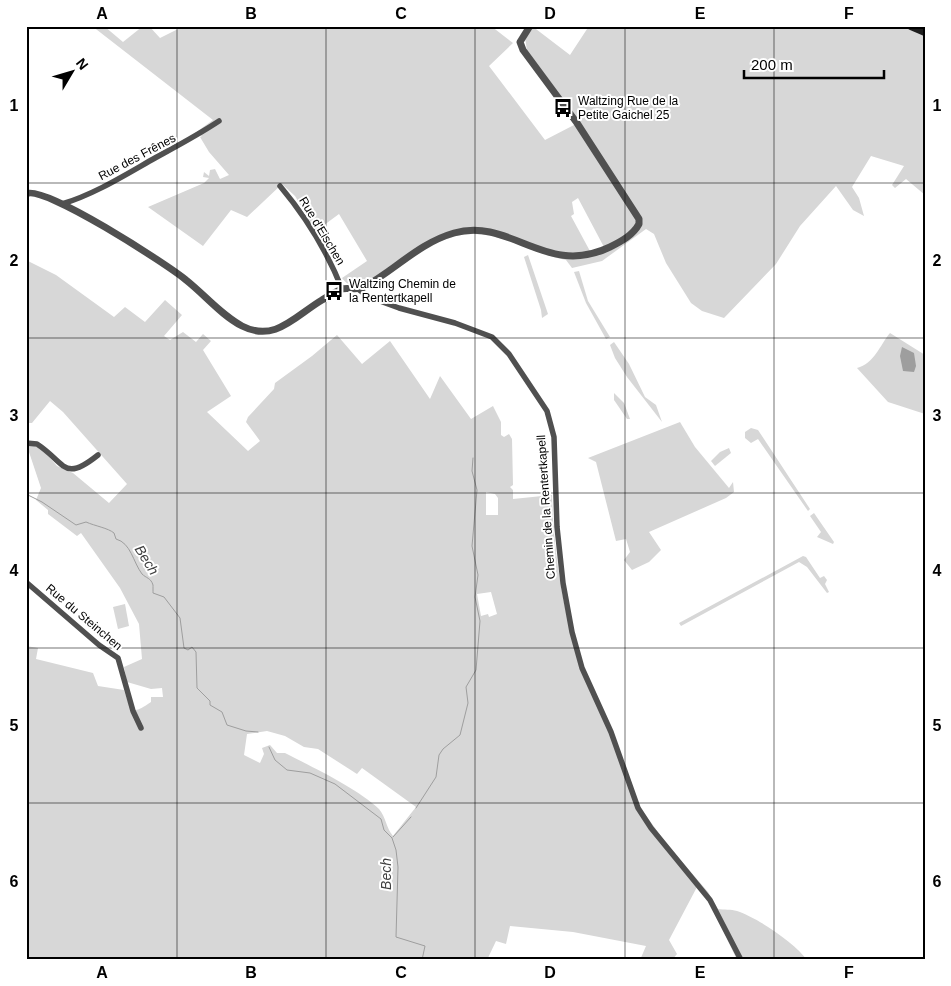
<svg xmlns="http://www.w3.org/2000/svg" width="951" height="986" font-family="Helvetica,sans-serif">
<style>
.green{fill:#d7d7d7;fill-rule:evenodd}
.water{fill:#9e9e9e}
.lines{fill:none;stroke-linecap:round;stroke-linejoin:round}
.stream{stroke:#9e9e9e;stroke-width:1}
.minor{stroke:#505050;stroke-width:5.5}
.tertiary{stroke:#505050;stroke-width:7}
.secondary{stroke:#1d1d1d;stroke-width:8}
.grid{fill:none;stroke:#000;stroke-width:1;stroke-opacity:0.55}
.labels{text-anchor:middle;stroke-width:4;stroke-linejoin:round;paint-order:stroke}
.poi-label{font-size:12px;fill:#000;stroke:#fff;text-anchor:start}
.street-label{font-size:12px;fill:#000;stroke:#fff}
.water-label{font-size:14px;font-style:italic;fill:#3f3f3f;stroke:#fff}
.neatline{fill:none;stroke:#000;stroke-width:2}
.grid-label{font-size:16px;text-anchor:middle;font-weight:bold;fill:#000}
</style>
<rect width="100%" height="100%" fill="#fff"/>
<g class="green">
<path d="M 92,26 L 104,26 L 123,42 L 143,26 L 149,26 L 160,38 L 184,26 L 491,26 L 513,43 L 489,66 L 545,140 L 574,125 L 527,51 L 525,37 L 532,26 L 570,55 L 589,26 L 925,26 L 925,195 L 906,179 L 895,188 L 892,185 L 904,166 L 871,156 L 852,187 L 859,198 L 864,216 L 853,210 L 836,186 L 800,226 L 776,264 L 724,318 L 702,311 L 691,303 L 666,263 L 654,234 L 646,229 L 602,261 L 572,268 L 566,260 C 528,253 492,225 453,237 C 433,243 411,253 393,264 C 382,271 368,286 354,285 C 348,285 345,282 342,278 L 367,261 L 339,214 L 316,231 L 295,196 L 282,184 L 247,217 L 231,210 L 203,246 L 148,207 L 204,183 L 209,178 L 203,177 L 204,172 L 209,176 L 210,170 L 215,169 L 220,179 L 229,175 L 209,152 L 200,137 L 202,136 L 195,133 L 213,120 ZM 578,198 L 605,249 L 591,253 L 571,216 L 574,214 L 572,202 Z"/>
<polygon points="528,255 548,314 542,318 541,310 524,257"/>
<path d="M 26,260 L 56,275 L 114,317 L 125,307 L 145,322 L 165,300 L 182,315 L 164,336 L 170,340 L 183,332 L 196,342 L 203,334 L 211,341 L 203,350 L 231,396 L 207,412 L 248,451 L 260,441 L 246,422 L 248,417 L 274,389 L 275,383 L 312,356 L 337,335 L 362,364 L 390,341 L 430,399 L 440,376 L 471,419 L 493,406 L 501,422 L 501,435 L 504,437 L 509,434 L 512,439 L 513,485 L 510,487 L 513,490 L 513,499 L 552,495 C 554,563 566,631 591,694 L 596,694 L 639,806 L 666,843 L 708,892 L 718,909 C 724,910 731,909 737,911 C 758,918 795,943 807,960 L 737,960 L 709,901 L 697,887 L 669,940 L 677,954 L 672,960 L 640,960 L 646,946 L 573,932 L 510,926 L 506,944 L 496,941 L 487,960 L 26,960 L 26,646 L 38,648 L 36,659 L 93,673 L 98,686 L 124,690 C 131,711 131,716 151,702 L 151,697 L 163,697 L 162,688 L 151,689 L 127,682 L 124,667 L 142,659 L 139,624 L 120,588 L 81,533 L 77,536 L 48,514 L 48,510 L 36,500 L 41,488 L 27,446 L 35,446 L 42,449 L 57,466 L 73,473 L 109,503 L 127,484 L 63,412 L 50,401 L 32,423 L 26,423 ZM 486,492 L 495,494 L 498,498 L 498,515 L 486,515 ZM 491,592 L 497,614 L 489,617 L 488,614 L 481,616 L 477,594 ZM 267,731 L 285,736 L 304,747 L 318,749 L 357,774 L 362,768 L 416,807 L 393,836 C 386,828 386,817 379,809 C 357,788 312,767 285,753 L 277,753 L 270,745 L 262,748 L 264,754 L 260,763 L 244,755 L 247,734 Z"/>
<polygon points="579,271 588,301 610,337 606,339 586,303 574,272"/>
<path d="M 890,333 L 925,355 L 925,414 L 888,402 L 857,368 C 874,364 880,345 890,333 Z"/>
<polygon points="614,342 629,364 645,397 656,405 662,422 627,377 615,358 610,345"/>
<polygon points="614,393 624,403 630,419 627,419 614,400"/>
<polygon points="680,422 695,447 729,488 733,482 734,492 726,498 649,532 661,550 649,562 632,570 624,560 630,552 626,539 616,541 596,462 588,458"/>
<polygon points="751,428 758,430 810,509 808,511 758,439 751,443 745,438 745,432"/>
<polygon points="729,448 731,453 715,466 711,461 720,452"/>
<polygon points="814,513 834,542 833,544 817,537 821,532 810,516"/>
<polygon points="803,556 806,557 820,578 824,576 827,580 825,584 829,592 827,593 807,567 799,562 681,626 679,623"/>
<polygon points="125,604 129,626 118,629 113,607"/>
</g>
<polygon class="water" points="902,347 914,353 916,366 914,372 903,371 900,356"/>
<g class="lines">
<g class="stream">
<path d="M 26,494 L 42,502 L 76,525 L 86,522 C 95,526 108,528 114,533 L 116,539 C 131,543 133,562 142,574 C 146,578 151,578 153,585 C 153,586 153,592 153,593 L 164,597 L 180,618 L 184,648 L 188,650 L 192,647 L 196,652 L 197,688 L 210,701 L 210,705 L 222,712 L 227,725 L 246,731 L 258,732"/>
<polyline points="269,747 275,760 287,770 310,773 335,784 381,819 384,830 392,838 396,850 398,867 396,937 425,946 422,960"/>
<polyline points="416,808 436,777 439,755 443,749 460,735 468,703 466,687 476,670 480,621 475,597 478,575 472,546 477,490 472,471 473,458"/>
<polyline points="393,837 411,817"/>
</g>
<g class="minor">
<path d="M 280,186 C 306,217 327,251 342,289"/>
<path d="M 62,204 C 95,194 125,175 155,158 C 177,146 198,135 219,121"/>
<polyline points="358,289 369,297 399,308 455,323 492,337 509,354 547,411 554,437 557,527 563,583 572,632 582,668 611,732 638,808 651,828 710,900 741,960"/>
<path d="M 26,443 L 37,444 C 66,463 63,483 98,455"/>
<polyline points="26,582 99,645 118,658 133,711 141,728"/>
</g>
<path class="tertiary" d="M 26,194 C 42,183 168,265 186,280 C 205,295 221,315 242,326 C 275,343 295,316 322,300 C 328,296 335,292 342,289 C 349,287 356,291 364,287 C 395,270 419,243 454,233 C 511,217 546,278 610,247 C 622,241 633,235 639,224 L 639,219 L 577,123 L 523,50 L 520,42 L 530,26"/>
<polyline class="secondary" points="911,26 925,32"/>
</g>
<path class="grid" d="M 177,26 L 177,960M 326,26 L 326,960M 475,26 L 475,960M 625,26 L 625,960M 774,26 L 774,960M 26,183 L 925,183M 26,338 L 925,338M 26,493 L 925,493M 26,648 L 925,648M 26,803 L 925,803"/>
<defs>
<g id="bus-bare" transform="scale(1.5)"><path d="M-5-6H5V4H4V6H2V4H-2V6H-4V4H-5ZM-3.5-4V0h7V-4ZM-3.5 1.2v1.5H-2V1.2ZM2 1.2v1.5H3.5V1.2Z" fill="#000" stroke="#fff" stroke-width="2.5" paint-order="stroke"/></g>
</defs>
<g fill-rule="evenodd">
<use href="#bus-bare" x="563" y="108"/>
<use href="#bus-bare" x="334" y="291"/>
</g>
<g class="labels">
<g class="poi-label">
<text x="578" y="105">Waltzing Rue de la<tspan x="578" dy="14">Petite Gaichel 25</tspan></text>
<text x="349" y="288">Waltzing Chemin de<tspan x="349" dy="14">la Rentertkapell</tspan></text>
</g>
<g class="street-label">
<text transform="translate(137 157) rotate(-28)" y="4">Rue des Frênes</text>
<text transform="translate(322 231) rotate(59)" y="4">Rue d'Eischen</text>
<text transform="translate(546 507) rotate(-94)" y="4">Chemin de la Rentertkapell</text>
<text transform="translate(84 617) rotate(40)" y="4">Rue du Steinchen</text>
</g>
<g class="water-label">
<text transform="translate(147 560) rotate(58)" y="5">Bech</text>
<text transform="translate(386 874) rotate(-90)" y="5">Bech</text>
</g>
</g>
<rect width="951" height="986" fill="none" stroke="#ffffff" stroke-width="55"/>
<g transform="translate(72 72) rotate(52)" stroke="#ffffff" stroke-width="4" paint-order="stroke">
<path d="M0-4L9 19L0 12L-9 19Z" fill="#000000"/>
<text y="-8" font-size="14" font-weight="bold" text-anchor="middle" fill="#000000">N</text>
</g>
<path d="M744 70v8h140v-8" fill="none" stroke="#000000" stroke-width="2.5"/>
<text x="751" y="70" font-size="15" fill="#000000" stroke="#ffffff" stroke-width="4" paint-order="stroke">200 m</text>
<rect x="28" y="28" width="896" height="930" class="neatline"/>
<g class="grid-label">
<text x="102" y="19">A</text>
<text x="251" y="19">B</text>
<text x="401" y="19">C</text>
<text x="550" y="19">D</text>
<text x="700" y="19">E</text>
<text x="849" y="19">F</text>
<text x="14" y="111">1</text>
<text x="937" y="111">1</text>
<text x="14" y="266">2</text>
<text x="937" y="266">2</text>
<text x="14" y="421">3</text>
<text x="937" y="421">3</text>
<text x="14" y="576">4</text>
<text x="937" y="576">4</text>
<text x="14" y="731">5</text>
<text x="937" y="731">5</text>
<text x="14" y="887">6</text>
<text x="937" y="887">6</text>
<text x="102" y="978">A</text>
<text x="251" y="978">B</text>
<text x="401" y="978">C</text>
<text x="550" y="978">D</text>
<text x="700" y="978">E</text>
<text x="849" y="978">F</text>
</g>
</svg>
